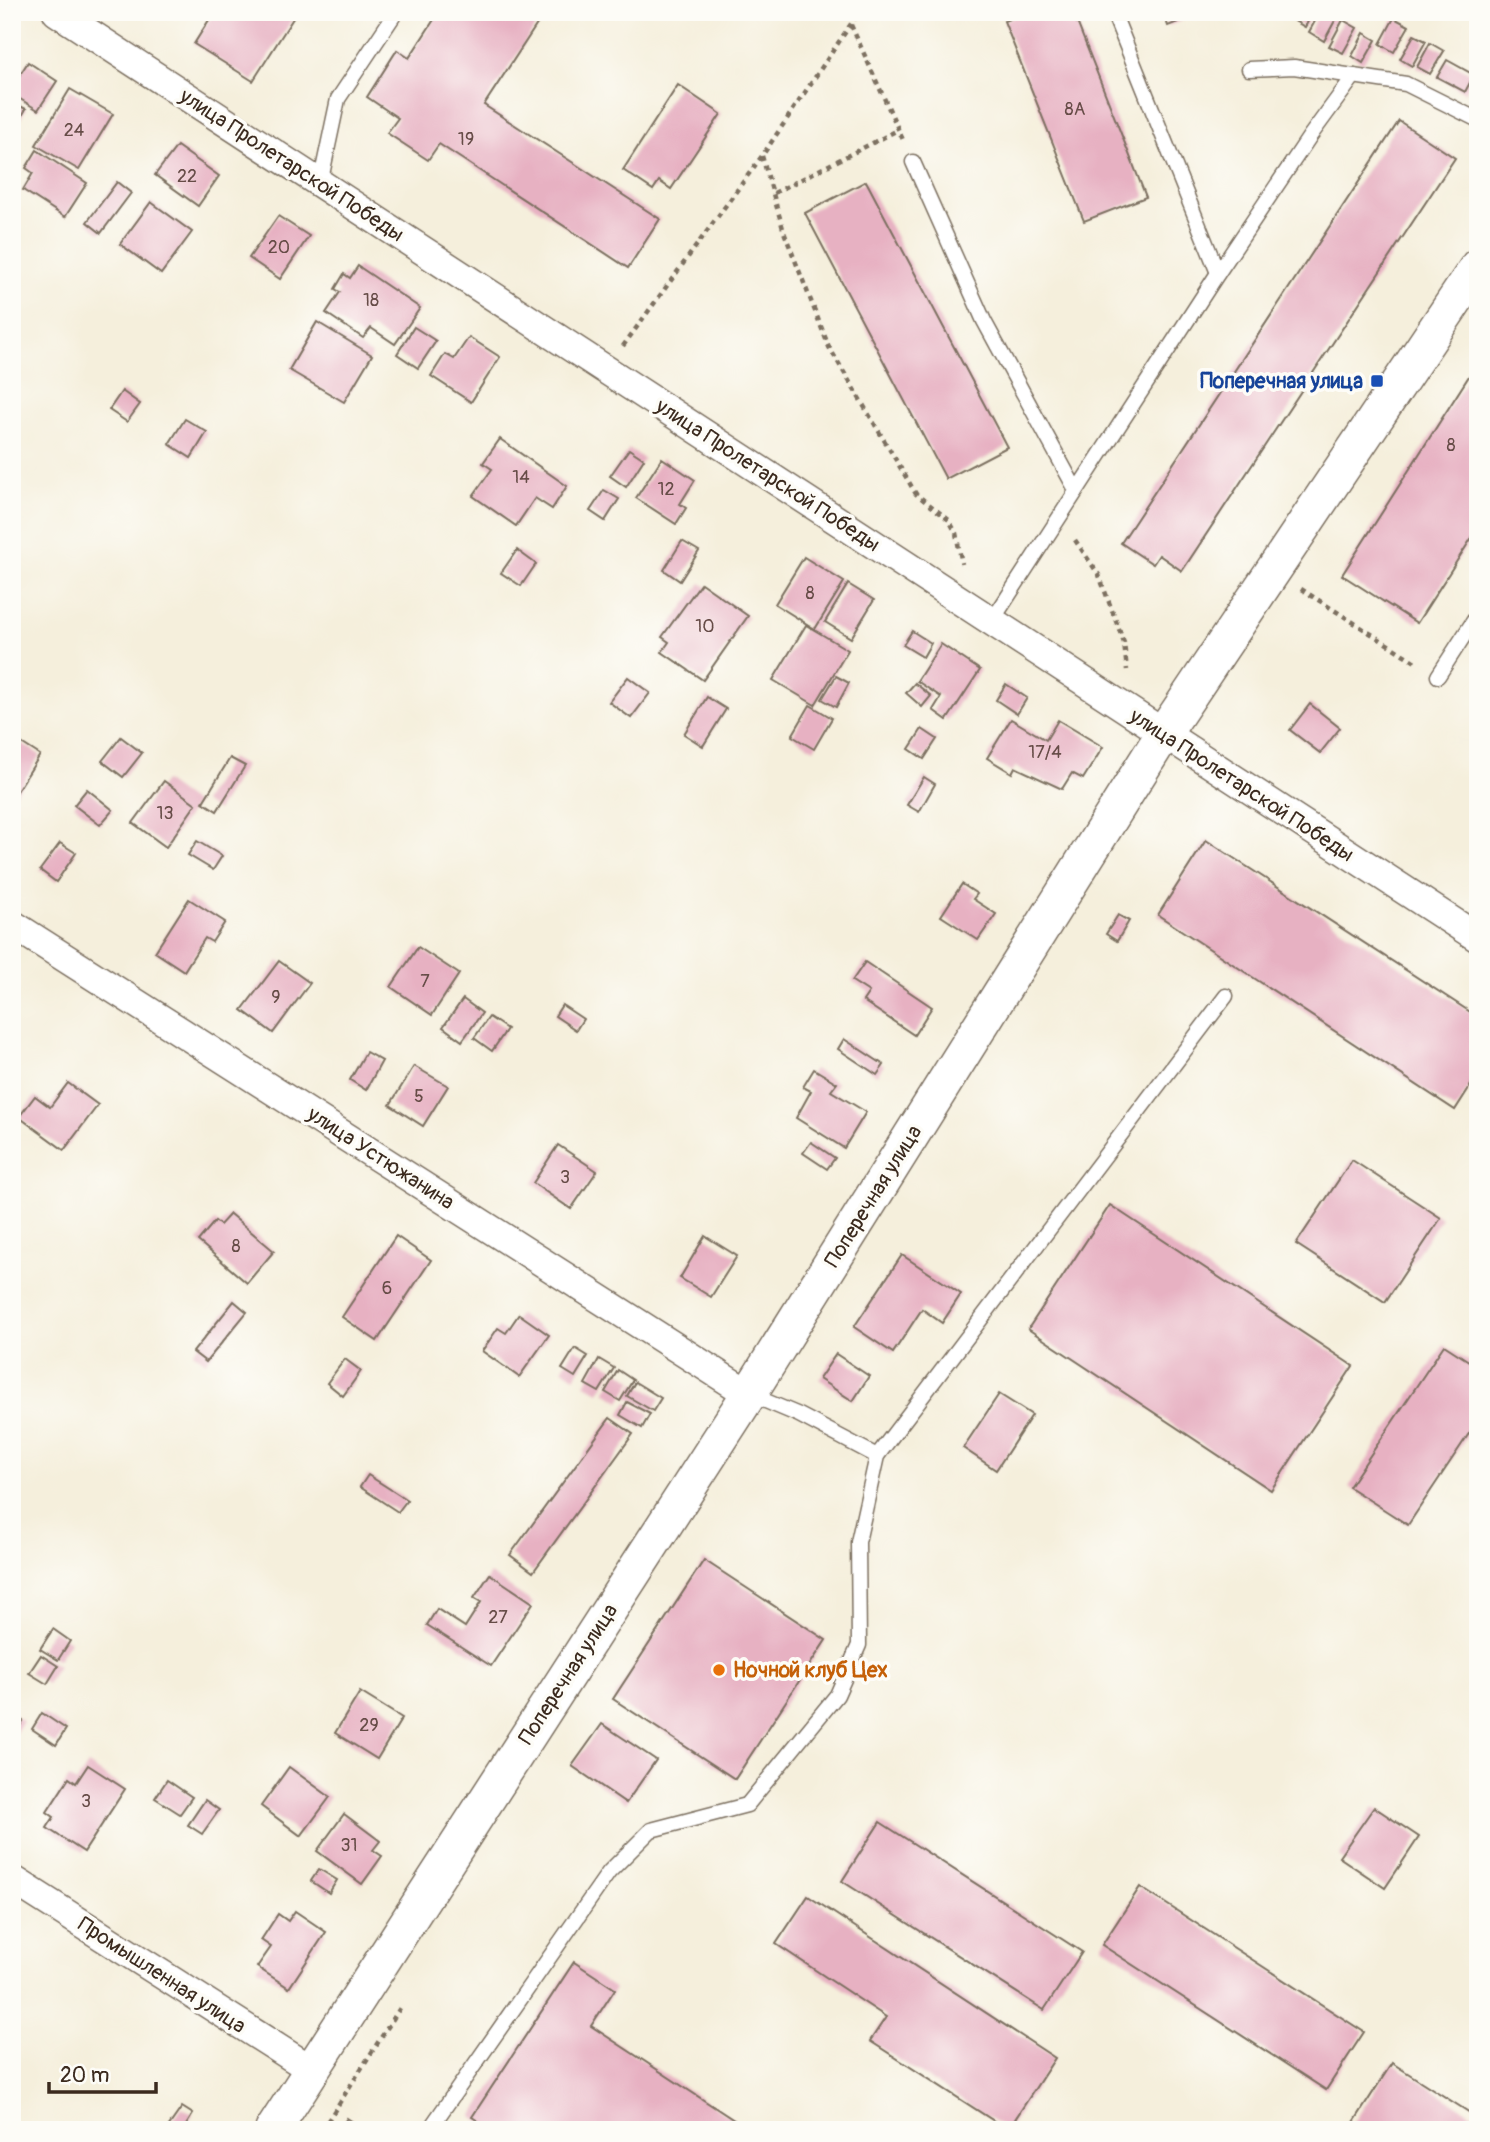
<svg xmlns="http://www.w3.org/2000/svg" width="1490" height="2142" font-family="Pangolin,sans-serif">
<style>
.building{fill:#e7b1c2}
.lines{fill:none;stroke-linecap:round;stroke-linejoin:round}
.service-casing{stroke:#7c6f60;stroke-width:17}
.minor-casing{stroke:#7c6f60;stroke-width:31}
.tertiary-casing{stroke:#7c6f60;stroke-width:38}
.path{stroke:#7c6f60;stroke-width:4.5;stroke-dasharray:5 5;stroke-linecap:butt}
.service{stroke:#fff;stroke-width:14}
.minor{stroke:#fff;stroke-width:28}
.tertiary{stroke:#fff;stroke-width:35}
.transit-dot{fill:#1a4fb4;stroke:#fdfcf7;stroke-width:2.5}
.food-dot{fill:#e8710a;stroke:#fdfcf7;stroke-width:2.5}
.labels{text-anchor:middle;stroke-width:7;stroke-linejoin:round;paint-order:stroke}
.number-label{font-size:18px;fill:#664c47}
.street-label{font-size:21px;fill:#3b2a1e;stroke:#fdfcf7}
.transit-label{font-size:21px;font-weight:bold;fill:#164399;stroke:#fdfcf7;text-anchor:end}
.food-label{font-size:21px;font-weight:bold;fill:#c56008;stroke:#fdfcf7;text-anchor:start}
</style>
<rect width="100%" height="100%" fill="#fdfcf7"/>
<filter id="ink" filterUnits="userSpaceOnUse"><feTurbulence type="fractalNoise" baseFrequency=".0143" numOctaves="2"/><feDisplacementMap in="SourceGraphic" scale="14" xChannelSelector="R" yChannelSelector="G"/><feConvolveMatrix kernelMatrix="1 2 1 2 8 2 1 2 1" color-interpolation-filters="sRGB"/></filter>
<filter id="wash" filterUnits="userSpaceOnUse"><feTurbulence type="fractalNoise" baseFrequency=".00686" numOctaves="4" result="noise"/><feDisplacementMap in="SourceGraphic" scale="28" xChannelSelector="R" yChannelSelector="G"/><feGaussianBlur stdDeviation="1.57" result="paint"/><feColorMatrix in="noise" values="0 0 0 0 0 0 0 0 0 0 0 0 0 0 0 0 0 1.4 0 .05"/><feComposite in="paint" operator="in"/></filter>
<g filter="url(#wash)">
<rect width="100%" height="100%" fill="#f5efdc"/>
<g id="blocks">
<g class="building">
<polygon points="214,12 297,12 253,81 194,44"/>
<polygon points="439,12 545,12 484,105 660,219 628,268 439,144 428,160 387,133 398,118 367,97 397,50 409,58"/>
<polygon points="1027,12 1073,12 1146,197 1084,221 1004,21"/>
<polygon points="1163,12 1203,12 1168,26"/>
<polygon points="1297,12 1313,12 1305,27 1293,20"/>
<polygon points="1320,12 1334,12 1338,15 1324,41 1309,32"/>
<polygon points="1394,18 1409,26 1394,52 1380,44"/>
<polygon points="1343,20 1357,28 1343,53 1329,46"/>
<polygon points="1364,33 1376,40 1363,63 1352,56"/>
<polygon points="1414,35 1426,41 1412,66 1400,59"/>
<polygon points="1430,43 1444,51 1430,74 1417,67"/>
<polygon points="1447,60 1474,75 1465,92 1437,77"/>
<polygon points="28,62 57,81 38,110 12,94 12,87"/>
<polygon points="678,85 721,114 671,189 659,181 653,190 623,170"/>
<polygon points="70,89 113,114 79,170 36,145"/>
<polygon points="12,102 26,109 12,133"/>
<polygon points="1399,121 1455,158 1182,571 1159,555 1153,564 1121,543"/>
<polygon points="177,146 219,176 198,206 155,175"/>
<polygon points="37,150 87,183 65,217 23,190 33,173 26,168"/>
<polygon points="866,181 1007,447 946,479 805,213"/>
<polygon points="117,182 131,193 101,233 87,222"/>
<polygon points="151,202 192,232 161,274 120,244"/>
<polygon points="278,216 309,236 280,279 249,258"/>
<polygon points="358,266 420,308 395,344 371,328 363,338 326,313 340,292 335,289 344,274 350,278"/>
<polygon points="317,322 372,355 344,402 289,370"/>
<polygon points="414,327 436,341 418,368 397,354"/>
<polygon points="469,337 500,357 471,402 431,376 445,354 454,359"/>
<polygon points="1478,362 1478,528 1417,623 1342,575"/>
<polygon points="122,391 140,404 127,422 109,410"/>
<polygon points="185,419 207,432 191,458 169,444"/>
<polygon points="500,439 567,486 552,509 535,498 516,526 473,496 492,469 483,463"/>
<polygon points="629,449 644,459 626,487 610,476"/>
<polygon points="662,458 695,480 680,504 686,508 676,524 636,498"/>
<polygon points="604,490 619,499 605,521 590,511"/>
<polygon points="682,541 699,551 680,581 664,570"/>
<polygon points="517,550 536,564 521,586 501,573"/>
<polygon points="804,557 844,582 815,629 775,604"/>
<polygon points="701,583 748,616 703,680 662,652 669,642 662,637"/>
<polygon points="848,584 874,600 851,638 825,622"/>
<polygon points="806,625 848,650 815,705 773,680"/>
<polygon points="912,631 931,643 923,657 903,645"/>
<polygon points="941,644 980,670 947,720 933,710 941,697 917,681"/>
<polygon points="836,676 849,683 836,707 822,699"/>
<polygon points="628,677 650,693 631,718 609,702"/>
<polygon points="915,683 931,696 922,707 906,693"/>
<polygon points="1006,684 1027,698 1017,714 996,700"/>
<polygon points="707,697 726,709 703,746 684,734"/>
<polygon points="1310,704 1340,728 1320,753 1290,730"/>
<polygon points="810,705 832,718 814,749 792,736"/>
<polygon points="1011,719 1046,740 1058,720 1103,747 1083,779 1072,773 1062,789 1015,767 1012,773 987,758"/>
<polygon points="922,729 937,739 924,759 909,749"/>
<polygon points="12,737 40,755 14,796 12,795"/>
<polygon points="121,737 142,753 123,777 102,761"/>
<polygon points="230,758 245,766 217,811 203,802"/>
<polygon points="924,777 935,784 919,812 907,805"/>
<polygon points="164,781 196,804 166,847 133,823"/>
<polygon points="87,789 113,810 100,825 74,805"/>
<polygon points="1206,840 1478,1017 1478,1074 1455,1110 1158,915"/>
<polygon points="197,841 222,856 213,870 188,855"/>
<polygon points="60,843 76,853 56,882 40,870"/>
<polygon points="962,884 977,894 973,899 996,914 978,940 941,916"/>
<polygon points="189,899 225,922 212,942 205,938 184,971 155,952"/>
<polygon points="1118,915 1129,921 1117,941 1106,934"/>
<polygon points="418,947 459,974 432,1015 391,987"/>
<polygon points="279,961 310,983 273,1033 242,1010"/>
<polygon points="865,962 932,1007 914,1035 863,1001 869,992 852,981"/>
<polygon points="463,999 482,1013 462,1041 443,1027"/>
<polygon points="562,1005 583,1019 576,1030 555,1016"/>
<polygon points="489,1017 507,1029 492,1051 474,1038"/>
<polygon points="844,1039 884,1065 877,1075 838,1049"/>
<polygon points="366,1052 382,1061 366,1090 350,1080"/>
<polygon points="414,1066 448,1086 423,1126 390,1105"/>
<polygon points="814,1069 837,1083 831,1091 866,1112 844,1148 796,1118 811,1091 803,1087"/>
<polygon points="68,1083 98,1105 64,1150 19,1117 35,1096 50,1107"/>
<polygon points="811,1142 835,1158 827,1169 803,1153"/>
<polygon points="558,1145 597,1171 571,1209 533,1183"/>
<polygon points="1352,1160 1441,1218 1385,1302 1296,1244"/>
<polygon points="1110,1205 1353,1366 1271,1490 1028,1329"/>
<polygon points="230,1214 274,1251 247,1283 198,1241 215,1221 220,1225"/>
<polygon points="396,1236 431,1260 377,1341 342,1317"/>
<polygon points="705,1236 737,1256 711,1297 680,1278"/>
<polygon points="902,1255 961,1294 942,1323 922,1309 893,1353 854,1327"/>
<polygon points="234,1301 247,1312 206,1362 193,1352"/>
<polygon points="519,1314 549,1335 519,1377 482,1351 498,1328 506,1333"/>
<polygon points="1444,1345 1478,1367 1478,1420 1408,1525 1349,1487"/>
<polygon points="575,1348 588,1356 575,1377 562,1369"/>
<polygon points="836,1354 869,1376 853,1401 819,1379"/>
<polygon points="345,1359 361,1371 343,1396 327,1383"/>
<polygon points="599,1359 614,1368 599,1392 585,1384"/>
<polygon points="618,1370 633,1380 620,1401 605,1392"/>
<polygon points="635,1382 661,1398 653,1411 627,1396"/>
<polygon points="999,1394 1032,1415 996,1470 963,1448"/>
<polygon points="627,1402 650,1414 642,1428 620,1415"/>
<polygon points="610,1418 633,1434 533,1572 510,1555"/>
<polygon points="368,1475 407,1500 398,1512 360,1487"/>
<polygon points="704,1560 826,1640 735,1779 613,1699"/>
<polygon points="490,1574 533,1603 491,1666 427,1625 437,1609 465,1627 481,1602 474,1598"/>
<polygon points="53,1629 70,1641 58,1660 40,1649"/>
<polygon points="41,1655 58,1666 47,1684 29,1673"/>
<polygon points="360,1692 402,1718 377,1759 335,1733"/>
<polygon points="42,1713 66,1729 56,1745 32,1729"/>
<polygon points="12,1714 23,1721 12,1738"/>
<polygon points="602,1724 656,1760 626,1803 572,1766"/>
<polygon points="88,1765 125,1789 84,1852 47,1828 54,1817 47,1812 69,1778 76,1783"/>
<polygon points="289,1767 330,1797 301,1836 261,1806"/>
<polygon points="167,1780 192,1797 180,1814 155,1798"/>
<polygon points="205,1800 219,1810 202,1834 188,1825"/>
<polygon points="1374,1807 1419,1837 1385,1888 1339,1857"/>
<polygon points="344,1814 380,1841 373,1850 382,1856 362,1884 317,1851"/>
<polygon points="880,1822 1082,1952 1044,2010 842,1881"/>
<polygon points="319,1869 337,1880 329,1893 311,1881"/>
<polygon points="1140,1887 1364,2032 1326,2090 1102,1945"/>
<polygon points="808,1896 1055,2058 1008,2130 870,2041 886,2017 776,1944"/>
<polygon points="295,1911 326,1932 289,1988 257,1967 271,1947 261,1940 278,1914 288,1921"/>
<polygon points="574,1962 615,1989 591,2026 749,2130 492,2130 472,2117"/>
<polygon points="1392,2063 1478,2118 1478,2130 1349,2130"/>
<polygon points="182,2107 193,2114 183,2130 166,2130"/>
<polygon points="347,2118 365,2130 339,2130"/>
</g>
</g>
</g>
<g filter="url(#ink)">
<use href="#blocks" fill-opacity="0" stroke="#7c6f60" stroke-width="2"/>
<g class="lines">
<g class="service-casing">
<g id="service">
<polyline points="1113,12 1218,273"/>
<polyline points="1249,69 1294,67 1406,84 1478,120"/>
<polyline points="913,162 984,321 1076,490"/>
<polyline points="320,184 338,99 396,12"/>
<polyline points="992,621 1218,273 1310,136 1354,76"/>
<polyline points="1438,676 1478,614"/>
<polyline points="749,1394 799,1415 877,1456"/>
<polyline points="429,2130 609,1872 651,1830 747,1805 837,1695 859,1645 858,1542 877,1456 1226,996"/>
</g>
</g>
<g class="minor-casing">
<g id="minor">
<polyline points="57,12 1478,938"/>
<polyline points="12,924 749,1394"/>
<polyline points="12,1879 312,2070"/>
</g>
</g>
<g class="tertiary-casing">
<polyline id="tertiary" points="273,2130 749,1394 1164,733 1478,266"/>
</g>
<g class="path">
<polyline points="851,25 904,142"/>
<polyline points="762,156 784,232 829,347 916,494 949,520 956,533 962,564"/>
<polyline points="774,193 898,130"/>
<polyline points="623,346 762,156 859,12"/>
<polyline points="1075,540 1099,575 1124,643 1127,670"/>
<polyline points="1301,589 1417,663"/>
<polyline points="322,2130 400,2008"/>
</g>
<use href="#service" class="service"/>
<use href="#minor" class="minor"/>
<use href="#tertiary" class="tertiary"/>
</g>
</g>
<rect class="transit-dot" x="1370" y="374" width="14" height="14" rx="3.5"/>
<circle class="food-dot" cx="719" cy="1670" r="7"/>
<g class="labels">
<g class="number-label">
<text x="1075" y="115">8А</text>
<text x="74" y="136">24</text>
<text x="466" y="145">19</text>
<text x="187" y="182">22</text>
<text x="279" y="253">20</text>
<text x="371" y="306">18</text>
<text x="1451" y="451">8</text>
<text x="521" y="483">14</text>
<text x="666" y="495">12</text>
<text x="810" y="599">8</text>
<text x="705" y="632">10</text>
<text x="1045" y="758">17/4</text>
<text x="165" y="819">13</text>
<text x="425" y="987">7</text>
<text x="276" y="1003">9</text>
<text x="419" y="1102">5</text>
<text x="565" y="1183">3</text>
<text x="236" y="1252">8</text>
<text x="387" y="1294">6</text>
<text x="498" y="1623">27</text>
<text x="369" y="1731">29</text>
<text x="86" y="1807">3</text>
<text x="349" y="1851">31</text>
</g>
<g class="street-label">
<text transform="translate(292 165) rotate(33)" y="7">улица Пролетарской Победы</text>
<text transform="translate(768 475) rotate(33)" y="7">улица Пролетарской Победы</text>
<text transform="translate(1242 785) rotate(33)" y="7">улица Пролетарской Победы</text>
<text transform="translate(381 1158) rotate(33)" y="7">улица Устюжанина</text>
<text transform="translate(873 1196) rotate(-58)" y="7">Поперечная улица</text>
<text transform="translate(568 1674) rotate(-57)" y="7">Поперечная улица</text>
<text transform="translate(162 1975) rotate(33)" y="7">Промышленная улица</text>
</g>
<g class="transit-label">
<text x="1363" y="388">Поперечная улица</text>
</g>
<g class="food-label">
<text x="733" y="1677">Ночной клуб Цех</text>
</g>
</g>
<rect width="1490" height="2142" fill="none" stroke="#fdfcf7" stroke-width="42"/>
<path d="M49 2082v10h107v-10" fill="none" stroke="#3b2a1e" stroke-width="3.5"/>
<text x="60" y="2082" font-size="21" fill="#3b2a1e" stroke="#fdfcf7" stroke-width="5" paint-order="stroke">20 m</text>
</svg>
